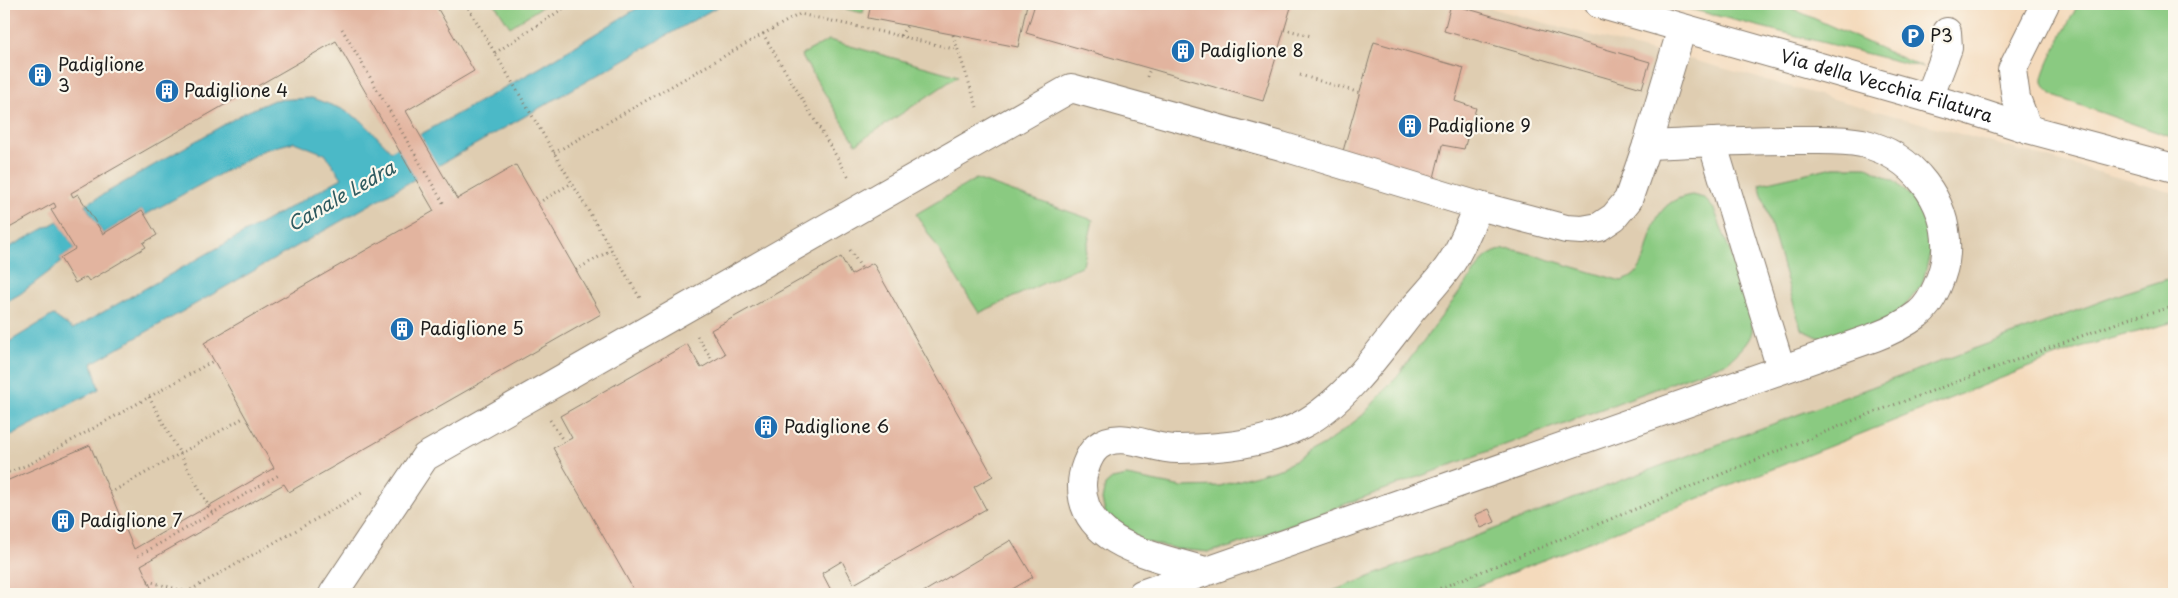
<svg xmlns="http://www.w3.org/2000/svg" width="2178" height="598" font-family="'Playpen Sans',sans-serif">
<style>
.built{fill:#dfcdb1}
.green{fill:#8aca81;stroke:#53734e}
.water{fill:#4cb9c7;stroke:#346a72}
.building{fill:#e2b49f}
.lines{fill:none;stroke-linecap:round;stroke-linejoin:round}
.minor-casing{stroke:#887b6c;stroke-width:30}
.path{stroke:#887b6c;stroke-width:3;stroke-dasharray:1 4;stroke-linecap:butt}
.minor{stroke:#fff;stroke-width:28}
.labels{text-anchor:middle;stroke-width:4.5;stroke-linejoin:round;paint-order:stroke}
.poi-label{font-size:18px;fill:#1c1c1c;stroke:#fbf7ec;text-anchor:start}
.street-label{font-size:18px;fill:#1c1c1c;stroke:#fbf7ec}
.water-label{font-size:19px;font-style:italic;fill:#2f5b60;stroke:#fbf7ec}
</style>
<rect width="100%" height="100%" fill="#fbf7ec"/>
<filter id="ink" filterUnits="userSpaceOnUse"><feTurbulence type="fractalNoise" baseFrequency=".02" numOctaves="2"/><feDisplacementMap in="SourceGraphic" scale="10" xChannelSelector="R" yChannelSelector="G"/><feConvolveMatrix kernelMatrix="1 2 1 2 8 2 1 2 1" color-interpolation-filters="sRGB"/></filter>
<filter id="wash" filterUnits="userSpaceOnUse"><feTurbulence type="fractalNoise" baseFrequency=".0096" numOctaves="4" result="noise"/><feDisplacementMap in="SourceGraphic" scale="20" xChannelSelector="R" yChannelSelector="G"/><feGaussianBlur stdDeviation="1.12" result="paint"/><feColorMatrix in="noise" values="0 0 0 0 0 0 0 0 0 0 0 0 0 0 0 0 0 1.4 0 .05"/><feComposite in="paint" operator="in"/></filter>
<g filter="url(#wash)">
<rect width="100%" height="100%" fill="#f4dabc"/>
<polygon class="built" points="4,4 1475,4 1653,52 1693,60 2174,193 2174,277 2129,291 1620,481 1325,594 4,594"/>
<g class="green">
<polygon points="495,4 546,4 510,27"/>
<polygon points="824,4 865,4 863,13"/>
<polygon points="1670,4 1782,4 1924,68"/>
<path d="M 2078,4 L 2174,4 L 2174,138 L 2059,98 C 2052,95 2045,90 2043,82 C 2041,70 2072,18 2078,4 Z"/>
<polygon points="829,40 958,76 856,144 801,55"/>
<polygon points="1833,167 1867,167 1894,181 1915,200 1928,224 1930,253 1922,285 1904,307 1886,321 1841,336 1820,338 1801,329 1759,184"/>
<polygon points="976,179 1093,220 1083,265 979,313 916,214"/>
<path d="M 1692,195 L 1704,198 L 1714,209 C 1722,229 1755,315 1752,331 C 1750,343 1736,354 1728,362 L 1230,547 L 1209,552 L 1178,549 L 1137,540 L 1106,517 L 1102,500 L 1105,485 L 1112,479 L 1127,476 L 1182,487 L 1220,486 L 1283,467 L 1324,445 L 1363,415 L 1398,375 L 1485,258 C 1497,249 1505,248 1520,251 L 1621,281 C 1662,273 1633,204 1692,195 Z"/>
<polygon points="2174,277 2174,322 2077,348 1458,594 1325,594 1620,481 2129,291"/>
</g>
<g class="water">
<polygon points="644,4 722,4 92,363 99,389 6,438 4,438 4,345 53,315 73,329 342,178 325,154 294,142 264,150 145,215 142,210 103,234 85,205 244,113 274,100 312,98 342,109 362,121 391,151 541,67"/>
<polygon points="58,221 75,249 60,258 62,262 20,294 4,303 4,250"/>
</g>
<g id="blocks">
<g class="building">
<polygon points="4,4 435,4 474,71 406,111 457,199 516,165 601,314 289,492 284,484 141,565 154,594 4,594 4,482 90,445 134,549 274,468 204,343 434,211 336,41 71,193 73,197 78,194 103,234 142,210 157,235 143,243 146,247 89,281 86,277 75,283 60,258 75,249 51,210 56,207 54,203 4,231"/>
<polygon points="871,4 1027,4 1018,47 868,18"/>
<polygon points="1035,4 1292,4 1263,101 1026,33"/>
<polygon points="1451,4 1650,62 1642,88 1444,31"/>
<polygon points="1374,42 1464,68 1455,101 1476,108 1464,149 1442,145 1434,178 1343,151"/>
<polygon points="841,257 851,275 873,263 993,476 974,487 986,509 854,584 842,561 822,573 833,594 636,594 553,448 572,438 560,416 687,344 701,368 725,354 711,330"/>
<polygon points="1489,509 1495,522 1481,528 1475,515"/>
<polygon points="1011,540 1033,577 1004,594 920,594"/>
</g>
</g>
</g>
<g filter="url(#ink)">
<use href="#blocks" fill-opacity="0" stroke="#887b6c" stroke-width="1"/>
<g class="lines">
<g class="minor-casing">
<g id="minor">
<path id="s1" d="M 1599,4 L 1967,109 L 2028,129 L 2174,168"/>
<polyline points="1929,98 1948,48 1947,32"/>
<polyline points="2028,129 2016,98 2012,70 2045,4"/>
<polyline points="1712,142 1781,369"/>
<polyline points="1479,206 1566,229 1582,230 1599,227 1614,217 1628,200 1647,145"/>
<path d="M 333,594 L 425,457 L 1071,88 L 1281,146 L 1479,206 C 1471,223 1463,244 1453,260 C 1442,278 1426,294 1412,310 C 1382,348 1346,401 1303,424 C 1264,445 1221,448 1178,449 C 1152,450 1120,428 1097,447 C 1088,455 1082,473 1082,485 C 1081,546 1161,557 1205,571"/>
<path d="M 1142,594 L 1875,337 C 1891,331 1905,324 1918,314 C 1933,303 1945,271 1946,253 C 1949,201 1913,155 1862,143 C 1843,139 1824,140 1805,140 C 1752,139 1699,143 1647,145 L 1682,28"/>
</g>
</g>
<g class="path">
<polyline points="466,4 640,298"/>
<polyline points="342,29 445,206"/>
<polyline points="1284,29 1311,36"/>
<polyline points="763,34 800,14 900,36 907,26"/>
<polyline points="953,35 977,107"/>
<polyline points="900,36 958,50"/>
<polyline points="495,53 570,4"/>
<polyline points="1300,75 1360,93"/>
<polyline points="1147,77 1150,69"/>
<polyline points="554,153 763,34 850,179"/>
<polyline points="538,203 572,183"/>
<polyline points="850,250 862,269"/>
<polyline points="576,270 611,250"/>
<polyline points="697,336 713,361"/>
<polyline points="149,397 213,514"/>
<polyline points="550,420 564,442"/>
<polyline points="4,474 30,464 213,361"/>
<polyline points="110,493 245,417"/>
<polyline points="138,556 279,475"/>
<polyline points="148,581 187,592 362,493"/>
<polyline points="1426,594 1872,413 2136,316 2174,307"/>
</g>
<use href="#minor" class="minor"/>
</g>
</g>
<defs>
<g id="parking-disc" transform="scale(1.25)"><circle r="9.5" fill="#1f6fb2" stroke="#fbf7ec"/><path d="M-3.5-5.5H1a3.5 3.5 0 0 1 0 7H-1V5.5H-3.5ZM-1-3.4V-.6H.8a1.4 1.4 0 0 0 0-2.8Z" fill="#fff"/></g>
<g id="building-disc" transform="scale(1.25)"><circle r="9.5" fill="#1f6fb2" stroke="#fbf7ec"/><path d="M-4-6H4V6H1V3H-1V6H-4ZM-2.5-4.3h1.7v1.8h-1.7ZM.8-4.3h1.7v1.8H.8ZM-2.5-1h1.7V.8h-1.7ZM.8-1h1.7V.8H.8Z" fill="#fff"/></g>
</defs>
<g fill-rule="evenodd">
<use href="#parking-disc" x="1913" y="36"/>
<use href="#building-disc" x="1183" y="51"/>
<use href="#building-disc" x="40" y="75"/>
<use href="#building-disc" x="167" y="91"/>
<use href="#building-disc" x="1410" y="126"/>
<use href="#building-disc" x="402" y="329"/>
<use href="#building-disc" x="766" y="427"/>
<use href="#building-disc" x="63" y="521"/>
</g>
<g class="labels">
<g class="poi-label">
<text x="1930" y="42">P3</text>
<text x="1200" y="57">Padiglione 8</text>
<text x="58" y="71">Padiglione<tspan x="58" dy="21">3</tspan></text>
<text x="184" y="97">Padiglione 4</text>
<text x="1428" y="132">Padiglione 9</text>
<text x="420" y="335">Padiglione 5</text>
<text x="784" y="433">Padiglione 6</text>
<text x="80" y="527">Padiglione 7</text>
</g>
<g class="street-label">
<text dy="6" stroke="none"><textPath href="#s1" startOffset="299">Via della Vecchia Filatura</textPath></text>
</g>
<g class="water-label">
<text transform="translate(341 196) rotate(-30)" y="7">Canale Ledra</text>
</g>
</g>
<rect width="2178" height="598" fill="none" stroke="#fbf7ec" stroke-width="20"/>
</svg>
